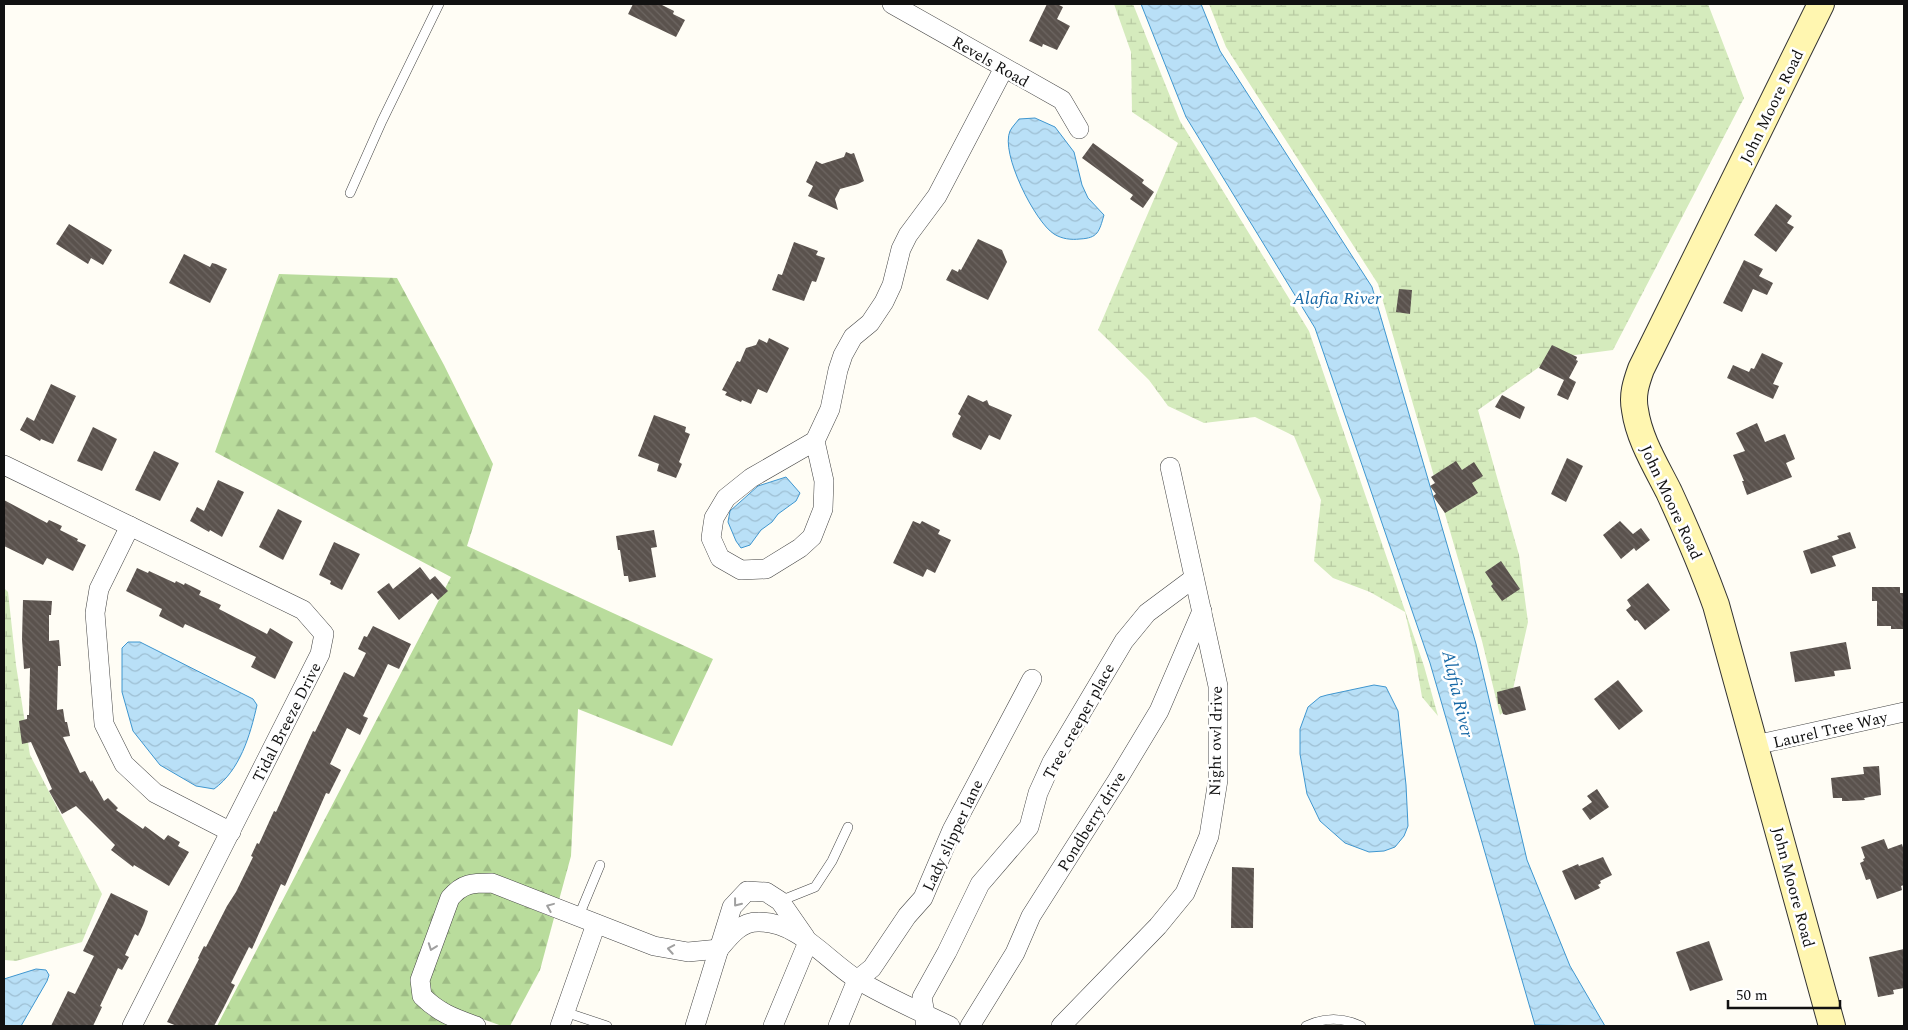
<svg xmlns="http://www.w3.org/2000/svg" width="1908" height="1030" font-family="Spectral,serif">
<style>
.forest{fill:url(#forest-firs)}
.wetland{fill:url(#wetland-marsh)}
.water{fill:url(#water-waves);stroke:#3f96cf}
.building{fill:url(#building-back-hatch)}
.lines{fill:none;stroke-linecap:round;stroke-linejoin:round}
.lane-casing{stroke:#444;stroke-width:10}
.street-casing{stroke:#444;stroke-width:20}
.secondary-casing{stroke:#333;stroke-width:28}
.lane{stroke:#fff;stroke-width:9}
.street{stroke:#fff;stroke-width:19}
.secondary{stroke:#fff6b0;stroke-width:26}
.oneway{stroke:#a0a0a0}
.labels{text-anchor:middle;stroke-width:5;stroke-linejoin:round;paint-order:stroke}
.street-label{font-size:16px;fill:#111;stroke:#fff}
.water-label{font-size:18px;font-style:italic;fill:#1768a6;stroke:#fff}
</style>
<defs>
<pattern id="forest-firs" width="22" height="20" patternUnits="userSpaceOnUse" patternTransform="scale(1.25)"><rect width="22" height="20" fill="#b9dc9c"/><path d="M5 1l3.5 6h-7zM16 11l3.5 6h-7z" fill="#9ebc85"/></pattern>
<pattern id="wetland-marsh" width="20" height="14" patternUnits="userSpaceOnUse" patternTransform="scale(1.25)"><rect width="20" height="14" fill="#d5ebbd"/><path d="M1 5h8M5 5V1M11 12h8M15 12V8" fill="none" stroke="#b6c8a1"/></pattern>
<pattern id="water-waves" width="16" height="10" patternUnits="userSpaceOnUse" patternTransform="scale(1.25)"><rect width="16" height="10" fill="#b9e0f7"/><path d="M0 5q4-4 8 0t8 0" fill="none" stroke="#9ebfd3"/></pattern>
<pattern id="building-back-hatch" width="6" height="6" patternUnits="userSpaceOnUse" patternTransform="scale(1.25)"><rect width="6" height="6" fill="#5a524d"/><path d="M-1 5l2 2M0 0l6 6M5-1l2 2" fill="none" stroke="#6d6662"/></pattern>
</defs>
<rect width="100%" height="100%" fill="#fffdf5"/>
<g class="forest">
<polygon points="279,274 397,278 444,365 493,464 467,546 713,659 672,746 578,709 571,856 559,900 458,880 416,1003 429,1015 450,1026 217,1026 451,577 215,452"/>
<polygon points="475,891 490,892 554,918 540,970 510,1026 502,1026 449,1007 429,991 428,981 457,903 463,895"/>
</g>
<g class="wetland">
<polygon points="1114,4 1133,4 1180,121 1309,331 1424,666 1438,716 1422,697 1415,656 1405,612 1370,592 1333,578 1314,561 1321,500 1294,436 1255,417 1204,423 1168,406 1149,380 1098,330 1178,143 1132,112 1131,52"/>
<polygon points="1209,4 1708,4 1744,98 1613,350 1552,358 1478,410 1519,555 1528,622 1509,707 1500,715 1482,641 1378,284 1226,47"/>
<polygon points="4,588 8,592 16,665 30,755 102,894 82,942 16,961 4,960"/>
</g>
<g class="water">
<polygon points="1141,4 1201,4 1220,51 1372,287 1476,644 1527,860 1570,966 1605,1026 1535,1025 1430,663 1315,328 1186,117"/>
<path d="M 1035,118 L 1055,127 L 1074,152 L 1082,185 L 1088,198 L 1104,215 C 1099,232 1098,238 1080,239 C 1071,240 1062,239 1054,234 C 1035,222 1000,153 1010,131 C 1012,127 1016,123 1019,119 Z"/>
<polygon points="786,477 800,493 796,501 778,514 772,522 761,530 750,545 741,548 736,541 728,522 730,511 758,486"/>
<path d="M 128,642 L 140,642 L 253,699 L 257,705 C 250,736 240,770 214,789 L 196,786 L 160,765 L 133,731 L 122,692 L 122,648 Z"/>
<polygon points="1374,685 1386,687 1398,711 1406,785 1408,826 1404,836 1395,847 1384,851 1369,852 1345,843 1320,821 1307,794 1300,754 1300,729 1308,707 1320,697 1327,695"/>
<polygon points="36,969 46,970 49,975 47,981 21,1026 4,1026 4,979"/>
</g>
<g class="building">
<polygon points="633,4 660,4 674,11 673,14 685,20 676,37 628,14"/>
<polygon points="1047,4 1057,4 1063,7 1057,19 1070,26 1057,50 1043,44 1042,47 1029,41"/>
<polygon points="1093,143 1144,180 1142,183 1154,192 1143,208 1130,199 1133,195 1082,158"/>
<polygon points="846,152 851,154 854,153 864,181 858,184 840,189 835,199 838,210 808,196 813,186 806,182 816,161 822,164 844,157"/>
<polygon points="1776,204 1792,216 1787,223 1794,227 1776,252 1754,235"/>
<polygon points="69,224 112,250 103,265 91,258 88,264 56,244"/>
<polygon points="978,239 1002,250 1007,262 988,300 946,280 952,269 958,272 959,269 961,270"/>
<polygon points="794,242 818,251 816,255 825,258 816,282 812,281 804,301 772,290 778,274 782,275"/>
<polygon points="184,254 210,267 212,263 216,264 227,269 210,303 169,283"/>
<polygon points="1744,260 1763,269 1759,276 1773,283 1767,295 1753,289 1742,312 1723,303"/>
<polygon points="1399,289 1412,290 1410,314 1396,312"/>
<polygon points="769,338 789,348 767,393 758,389 751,404 742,400 741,402 725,395 727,392 722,390 737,361 740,362 746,348 756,345 759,339 767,343"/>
<polygon points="1552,345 1577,357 1576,360 1578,361 1569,378 1576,382 1568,400 1557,395 1564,380 1539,368"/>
<polygon points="1762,353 1783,363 1773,384 1779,386 1773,399 1727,378 1733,365 1749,372 1751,368 1754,369"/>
<polygon points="51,384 76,396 53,444 41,439 40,441 20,430 27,417 34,421"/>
<polygon points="968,395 983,402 987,400 989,405 1012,415 1000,440 989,435 981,450 953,437 952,434 961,416 958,414"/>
<polygon points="1502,395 1525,407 1520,419 1495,407"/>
<polygon points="654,415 686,427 685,432 690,434 679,462 682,464 676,478 657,471 659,464 638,456"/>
<polygon points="1757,423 1765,442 1785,434 1795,459 1786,463 1792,477 1747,495 1742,481 1744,481 1733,455 1745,451 1736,433"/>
<polygon points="93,427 117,439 102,471 77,461"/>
<polygon points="154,451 179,463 160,501 135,490"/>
<polygon points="1567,458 1583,466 1566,502 1551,494"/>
<polygon points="1456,461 1462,470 1474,462 1483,476 1472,483 1478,493 1445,513 1433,496 1436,494 1430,486 1435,483 1431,477"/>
<polygon points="218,480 244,492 222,537 210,530 209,532 190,521 197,507 204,511"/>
<polygon points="4,500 47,523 49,520 62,526 60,530 78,539 77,541 86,545 73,571 47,558 43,565 4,546"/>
<polygon points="278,509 302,521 283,560 259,547"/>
<polygon points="913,521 920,524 922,521 940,530 938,534 951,540 935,573 927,569 923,577 893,563"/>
<polygon points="1620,521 1633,534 1641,528 1650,540 1636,551 1634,548 1621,559 1603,535"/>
<polygon points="654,530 657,547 651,548 656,577 629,582 628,576 624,576 620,550 618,550 616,536"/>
<polygon points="1850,532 1856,548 1832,556 1836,566 1811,574 1803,551 1839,539 1837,536"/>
<polygon points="334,542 360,554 342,590 330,584 331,581 319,575"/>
<polygon points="1501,561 1520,589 1502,601 1491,586 1493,584 1485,572"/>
<polygon points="420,567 430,580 435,576 448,591 438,600 432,593 399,620 377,592 389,583 393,589"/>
<polygon points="137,568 148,573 149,571 175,583 176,581 184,585 185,583 201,591 199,595 221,605 219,609 267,634 270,628 293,642 275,679 251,667 256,657 185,624 183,628 159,616 162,609 126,591"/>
<polygon points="1648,583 1670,610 1645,630 1637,620 1635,621 1626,610 1631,606 1627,600"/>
<polygon points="1872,587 1900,587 1900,593 1904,593 1904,629 1891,629 1891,626 1877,626 1877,601 1872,601"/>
<polygon points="23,600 52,601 51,615 49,615 49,641 59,640 61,666 58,666 57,710 63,709 65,722 67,722 70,736 63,737 80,773 85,771 91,782 92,780 104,801 108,798 118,808 116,810 143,829 145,826 164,840 168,835 180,842 178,846 189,852 169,886 134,865 133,867 111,850 115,845 76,806 62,814 49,791 52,789 31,742 22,744 19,721 27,719 27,715 29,715 30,668 24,669 22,639"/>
<polygon points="373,626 411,644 399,669 388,664 363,716 368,718 360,735 347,728 330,764 341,770 329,794 326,793 285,886 281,884 252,949 249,947 231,983 235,985 223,1009 214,1026 177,1026 167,1022 199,959 198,958 204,946 206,947 227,906 236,892 253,857 251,856 257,843 259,844 274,811 276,812 307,744 313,731 315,732 344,672 354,677 366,653 358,649 364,636 367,637"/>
<polygon points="1846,642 1851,669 1834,671 1835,676 1795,682 1790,652"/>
<polygon points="1618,680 1643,711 1619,730 1594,699"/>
<polygon points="1520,686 1526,710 1506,715 1503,714 1500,704 1498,704 1497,692"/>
<polygon points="1879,766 1881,795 1864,798 1865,800 1847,801 1842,801 1842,798 1833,798 1831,778 1864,774 1863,767"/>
<polygon points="1597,789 1609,807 1590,820 1582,809 1592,802 1587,796"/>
<polygon points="1884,839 1888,849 1902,844 1904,851 1904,885 1901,886 1902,890 1877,899 1870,879 1866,880 1860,863 1864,861 1863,859 1865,858 1861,847"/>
<polygon points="1603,857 1612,875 1600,881 1601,883 1598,885 1600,888 1575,900 1562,871 1578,864 1579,866"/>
<polygon points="1232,867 1254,868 1253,928 1231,928"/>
<polygon points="111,893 148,911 144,923 138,936 135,934 125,955 129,957 122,970 118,968 100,1006 102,1007 93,1026 51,1026 68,991 75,994 94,956 83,951"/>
<polygon points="1709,941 1723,980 1690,991 1676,952"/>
<polygon points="1904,949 1904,988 1893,990 1894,994 1878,997 1869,957"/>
</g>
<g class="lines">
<g class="lane-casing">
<g id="lane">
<polyline points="350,193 382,121 439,4"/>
<polyline points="780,901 815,887 832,861 848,827"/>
<polyline points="578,918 600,865"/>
<polyline points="565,1012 607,1026"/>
<path d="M 1306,1026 C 1325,1017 1342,1017 1361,1026"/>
</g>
</g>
<g class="street-casing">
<g id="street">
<polyline points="892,4 1062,100 1079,129"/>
<polyline points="815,441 824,481 823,509 812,537 800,548 766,569 741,570 720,558 711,538 714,518 726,498 751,478 815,441 830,409 838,370 843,355 853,337 870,323 884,302 892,285 901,249 908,235 937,196 1004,68"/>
<polyline points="4,465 303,610 324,634 320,654 132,1026"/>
<polyline points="130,526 99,589 95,613 104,724 124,764 155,793 231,832"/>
<polyline points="1755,745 1904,712"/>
<path d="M 719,949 C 730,936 740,922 758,922 C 798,921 827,961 858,980 C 888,998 919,1011 950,1026"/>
<path d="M 476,1026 C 454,1018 439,1013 422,996 L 420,980 L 450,898 C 463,883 472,883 492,883 L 654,946 L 688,952 L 719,949"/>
<polyline points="560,1026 596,924"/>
<polyline points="695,1026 732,907 747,891 766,892 780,901 805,937"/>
<polyline points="773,1026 808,942"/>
<polyline points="838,1026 857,980 872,968 907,916 923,898 952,830 1032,679"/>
<polyline points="925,1026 925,1014 922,997 947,952 980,884 1029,827 1038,793 1052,762 1124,641 1147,613 1194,578"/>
<polyline points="970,1026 1015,953 1031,916 1118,779 1159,711 1202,611"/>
<polyline points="1061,1026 1158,926 1185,893 1209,836 1218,780 1218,686 1170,467"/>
</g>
</g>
<g class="secondary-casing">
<path id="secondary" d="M 1821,4 L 1641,369 C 1636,383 1632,395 1635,410 C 1639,439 1656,466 1669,492 C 1686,529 1702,566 1716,605 L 1832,1026"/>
</g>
<use href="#lane" class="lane"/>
<use href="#street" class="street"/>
<use href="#secondary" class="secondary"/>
</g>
<defs><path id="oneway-chevron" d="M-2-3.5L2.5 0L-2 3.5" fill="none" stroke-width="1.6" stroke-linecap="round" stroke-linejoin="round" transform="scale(1.25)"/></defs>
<g class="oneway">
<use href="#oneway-chevron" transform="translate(737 903) rotate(128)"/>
<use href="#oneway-chevron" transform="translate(550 907) rotate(-158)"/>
<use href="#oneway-chevron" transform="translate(432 947) rotate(110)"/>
<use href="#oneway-chevron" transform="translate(671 949) rotate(-170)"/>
</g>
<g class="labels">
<g class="street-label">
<text transform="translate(991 61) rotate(30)" y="6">Revels Road</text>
<text transform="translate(1771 106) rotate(-64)" y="6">John Moore Road</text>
<text transform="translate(1672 502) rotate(65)" y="6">John Moore Road</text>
<text transform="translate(1078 721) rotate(-61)" y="6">Tree creeper place</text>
<text transform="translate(286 722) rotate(-63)" y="6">Tidal Breeze Drive</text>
<text transform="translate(1830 729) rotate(-13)" y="6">Laurel Tree Way</text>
<text transform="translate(1215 741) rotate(-89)" y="6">Night owl drive</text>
<text transform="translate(1091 821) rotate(-58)" y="6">Pondberry drive</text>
<text transform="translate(952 835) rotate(-65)" y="6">Lady slipper lane</text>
<text transform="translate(1794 887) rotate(75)" y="6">John Moore Road</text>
</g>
<g class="water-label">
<text x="1337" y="304">Alafia River</text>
<text transform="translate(1458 694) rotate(77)" y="6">Alafia River</text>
</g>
</g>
<rect width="1908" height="1030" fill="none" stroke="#111111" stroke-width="10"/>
<path d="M1728 1000v8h112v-8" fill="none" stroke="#111111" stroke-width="2.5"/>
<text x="1736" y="1000" font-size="15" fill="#111111" stroke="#ffffff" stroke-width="4" paint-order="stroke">50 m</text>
</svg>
